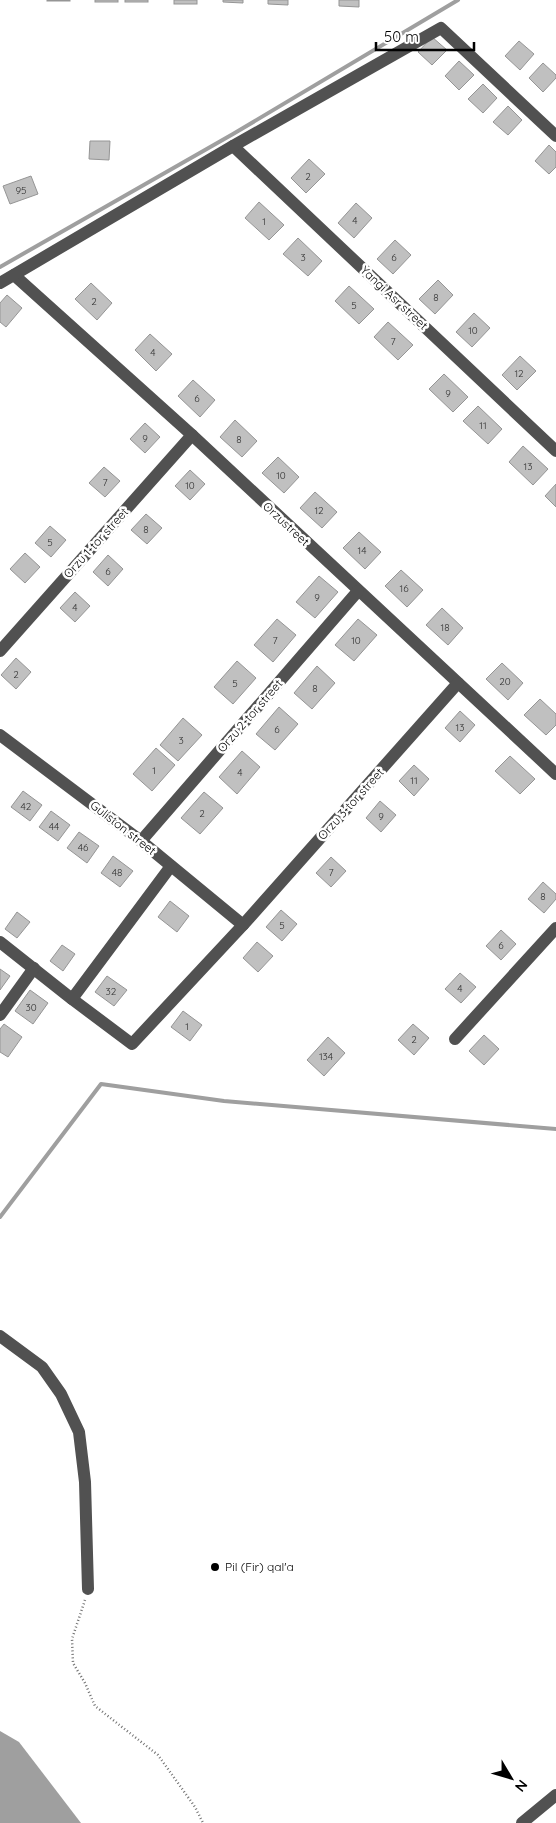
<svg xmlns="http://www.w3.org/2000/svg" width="556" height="1823" font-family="Quicksand,sans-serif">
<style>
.water{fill:#9f9f9f}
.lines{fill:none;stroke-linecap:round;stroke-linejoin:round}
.stream{stroke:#9f9f9f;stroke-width:4}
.building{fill:#c0c0c0;stroke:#959595}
.path{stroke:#737373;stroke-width:2.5;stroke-dasharray:1 2.5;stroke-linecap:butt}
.minor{stroke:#515151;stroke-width:12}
.poi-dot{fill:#000;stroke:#fff;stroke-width:2}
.labels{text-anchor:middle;stroke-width:5;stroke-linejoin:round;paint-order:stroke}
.number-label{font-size:10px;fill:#303030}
.street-label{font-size:12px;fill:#000;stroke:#fff}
.poi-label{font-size:12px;fill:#000;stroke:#fff;text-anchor:start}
</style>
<rect width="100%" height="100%" fill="#fff"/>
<polygon class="water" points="0,1731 19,1742 81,1823 0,1823"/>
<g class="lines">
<g class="stream">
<polyline points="0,267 233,134 458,0"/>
<polyline points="0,1217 101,1084 224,1101 556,1129"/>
</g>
</g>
<g class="building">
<rect x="47" y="0" width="23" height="1"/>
<rect x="95" y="0" width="23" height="2"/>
<rect x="125" y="0" width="23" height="2"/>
<rect x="174" y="0" width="23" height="4"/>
<polygon points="223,0 243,0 243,3 223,2"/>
<polygon points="268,0 288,0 288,5 268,4"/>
<polygon points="339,0 359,0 359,7 339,6"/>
<polygon points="432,37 447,50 432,65 418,52"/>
<polygon points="519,41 534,54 520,70 505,56"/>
<polygon points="459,61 474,75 459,90 445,76"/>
<polygon points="543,63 556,75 556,78 543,92 529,78"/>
<polygon points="483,84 497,98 483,113 468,99"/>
<polygon points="508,106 522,120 508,135 493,122"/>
<polygon points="90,141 110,141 109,160 89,159"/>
<polygon points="549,145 556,152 556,167 549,174 535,161"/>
<polygon points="309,159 325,174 306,193 291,178"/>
<polygon points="31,176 38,194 10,204 3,186"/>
<polygon points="259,202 284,225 269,240 245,218"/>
<polygon points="356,203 372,218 354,238 338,223"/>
<polygon points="298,238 322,261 308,276 283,254"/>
<polygon points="395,240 411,255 393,274 377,259"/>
<polygon points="438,280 453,295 435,314 419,299"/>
<polygon points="91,283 112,303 97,320 75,299"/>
<polygon points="349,286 374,309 359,324 335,301"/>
<polygon points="7,295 22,308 6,327 0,322 0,303"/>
<polygon points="474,313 490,328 472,347 456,332"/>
<polygon points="388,322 413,345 398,360 374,337"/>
<polygon points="150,334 172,354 156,371 135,350"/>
<polygon points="520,356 536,371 517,390 502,375"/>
<polygon points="444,374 468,397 453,412 429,389"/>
<polygon points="193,380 215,400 200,417 178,396"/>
<polygon points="478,406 502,429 488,444 463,421"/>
<polygon points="235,420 257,441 242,457 220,437"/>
<polygon points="145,423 160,437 145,453 130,439"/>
<polygon points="523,446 548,469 533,485 509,462"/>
<polygon points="278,457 299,477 284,493 262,473"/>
<polygon points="104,467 120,481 105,497 89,483"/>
<polygon points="190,470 205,484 190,500 175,486"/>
<polygon points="556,484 556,507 545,496"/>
<polygon points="315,492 337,512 322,528 300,508"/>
<polygon points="146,514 162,528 147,544 131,530"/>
<polygon points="50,526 66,540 51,557 35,543"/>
<polygon points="359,532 381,552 365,569 343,548"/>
<polygon points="25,553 40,567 25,583 10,569"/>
<polygon points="108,555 123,569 108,586 93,572"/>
<polygon points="401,570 423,590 407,607 385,586"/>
<polygon points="319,576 338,592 315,618 296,602"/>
<polygon points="75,592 90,606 75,622 60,608"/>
<polygon points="442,608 463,628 448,645 426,625"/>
<polygon points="277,619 296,635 273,662 254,645"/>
<polygon points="358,619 377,635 354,661 335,645"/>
<polygon points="16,658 31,672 16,689 1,675"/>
<polygon points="237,661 256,678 233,704 214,687"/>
<polygon points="502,663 523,683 508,700 486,679"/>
<polygon points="317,666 335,683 312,709 294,693"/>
<polygon points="540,699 556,714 556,725 546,735 524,715"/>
<polygon points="279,707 298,724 275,750 256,734"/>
<polygon points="460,711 475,725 460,742 445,728"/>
<polygon points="183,718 202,735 178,761 160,745"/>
<polygon points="156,748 175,765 152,791 133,774"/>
<polygon points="242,751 260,767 237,794 219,777"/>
<polygon points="510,756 535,779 520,794 495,771"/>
<polygon points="414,765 429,779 414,796 399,781"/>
<polygon points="23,791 42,805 30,821 11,807"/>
<polygon points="204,792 223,808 200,834 181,818"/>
<polygon points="380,801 396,815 381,832 366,818"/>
<polygon points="51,811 70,825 58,841 39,827"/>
<polygon points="79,832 99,846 87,863 67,848"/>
<polygon points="113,856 133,871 120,887 101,873"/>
<polygon points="331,857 346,871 331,887 316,873"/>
<polygon points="543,882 556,894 556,899 544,913 528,899"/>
<polygon points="170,901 189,916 177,932 158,917"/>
<polygon points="281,910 297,924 282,941 266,927"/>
<polygon points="17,912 30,922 17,938 5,929"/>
<polygon points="501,930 516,944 501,960 486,946"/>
<polygon points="257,942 273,956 258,972 243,958"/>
<polygon points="62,945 75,954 63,971 50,961"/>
<polygon points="0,969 10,976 0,990"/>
<polygon points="460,973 476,987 461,1003 445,989"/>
<polygon points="107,976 127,990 114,1006 95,992"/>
<polygon points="30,990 48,1003 33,1024 15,1011"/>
<polygon points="183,1011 202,1025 190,1041 171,1027"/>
<polygon points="4,1024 22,1037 8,1057 0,1052 0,1029"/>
<polygon points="413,1024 429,1038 414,1055 398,1040"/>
<polygon points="484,1035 499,1049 484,1065 469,1051"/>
<polygon points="328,1037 345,1053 324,1076 307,1060"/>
</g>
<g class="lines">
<polyline class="path" points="85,1600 72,1639 73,1663 85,1683 95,1706 158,1755 195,1807 203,1823"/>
<g class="minor">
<polyline points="233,146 556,451"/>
<polyline points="14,275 192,435 556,774"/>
<polyline points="0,283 233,146 441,28 556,136"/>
<polyline points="0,651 192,435"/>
<polyline points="0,735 141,841 243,925"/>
<polyline points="141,841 358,591"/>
<polyline points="0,942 72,999 132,1044 243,925 458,683"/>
<polyline points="72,999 171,866"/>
<polyline points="0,1015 34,968"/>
<polyline points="455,1039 556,928"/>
<polyline points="0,1336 42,1367 61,1394 79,1432 85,1482 88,1589"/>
<polyline points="522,1823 556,1795"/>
</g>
</g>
<circle class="poi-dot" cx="215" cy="1567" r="5"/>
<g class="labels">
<g class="number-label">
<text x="308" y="180">2</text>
<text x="21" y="194">95</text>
<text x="355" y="224">4</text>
<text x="264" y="225">1</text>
<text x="303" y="261">3</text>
<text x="394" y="261">6</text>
<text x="436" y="301">8</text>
<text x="94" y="305">2</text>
<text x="354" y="309">5</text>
<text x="473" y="334">10</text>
<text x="393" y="345">7</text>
<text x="153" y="356">4</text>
<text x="519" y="377">12</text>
<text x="448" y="397">9</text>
<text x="197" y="402">6</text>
<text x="483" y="429">11</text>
<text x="145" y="442">9</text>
<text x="239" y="443">8</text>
<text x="528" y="470">13</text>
<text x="281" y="479">10</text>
<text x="105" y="486">7</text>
<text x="190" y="489">10</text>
<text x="319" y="514">12</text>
<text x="146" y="533">8</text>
<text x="50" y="546">5</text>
<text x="362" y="554">14</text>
<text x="108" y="575">6</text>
<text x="404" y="592">16</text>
<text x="317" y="601">9</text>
<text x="75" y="611">4</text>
<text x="445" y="631">18</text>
<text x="275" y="644">7</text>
<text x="356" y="644">10</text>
<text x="16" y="678">2</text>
<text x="505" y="685">20</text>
<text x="235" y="687">5</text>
<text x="315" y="692">8</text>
<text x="460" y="731">13</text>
<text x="277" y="733">6</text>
<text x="181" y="744">3</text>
<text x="154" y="774">1</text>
<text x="240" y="776">4</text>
<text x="414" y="784">11</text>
<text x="26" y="810">42</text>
<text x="202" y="817">2</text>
<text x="381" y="820">9</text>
<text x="54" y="830">44</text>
<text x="83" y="851">46</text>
<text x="117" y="876">48</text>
<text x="331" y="876">7</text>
<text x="543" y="900">8</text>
<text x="282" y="929">5</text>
<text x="501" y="949">6</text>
<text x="460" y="992">4</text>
<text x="111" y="995">32</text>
<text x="31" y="1011">30</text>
<text x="187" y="1030">1</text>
<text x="414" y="1043">2</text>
<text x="326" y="1060">134</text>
</g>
<g class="street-label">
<text transform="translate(394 298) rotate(43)" y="4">Yangi Asr street</text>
<text transform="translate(286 524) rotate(43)" y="4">Orzustreet</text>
<text transform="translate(96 543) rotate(-48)" y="4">Orzu 1-tor street</text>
<text transform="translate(250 716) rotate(-49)" y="4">Orzu 2-tor street</text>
<text transform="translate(351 804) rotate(-48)" y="4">Orzu 3-tor street</text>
<text transform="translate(123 828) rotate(38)" y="4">Guliston street</text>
</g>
<g class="poi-label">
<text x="225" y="1571">Pil (Fir) qal'a</text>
</g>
</g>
<g transform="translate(511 1778) rotate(128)" stroke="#ffffff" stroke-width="4" paint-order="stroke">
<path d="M0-4L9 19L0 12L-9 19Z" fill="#000000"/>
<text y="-8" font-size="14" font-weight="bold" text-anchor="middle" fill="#000000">N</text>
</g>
<path d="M376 42v8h98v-8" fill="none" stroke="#000000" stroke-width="2.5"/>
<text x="384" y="42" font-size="15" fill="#000000" stroke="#ffffff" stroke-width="4" paint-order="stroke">50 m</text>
</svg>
